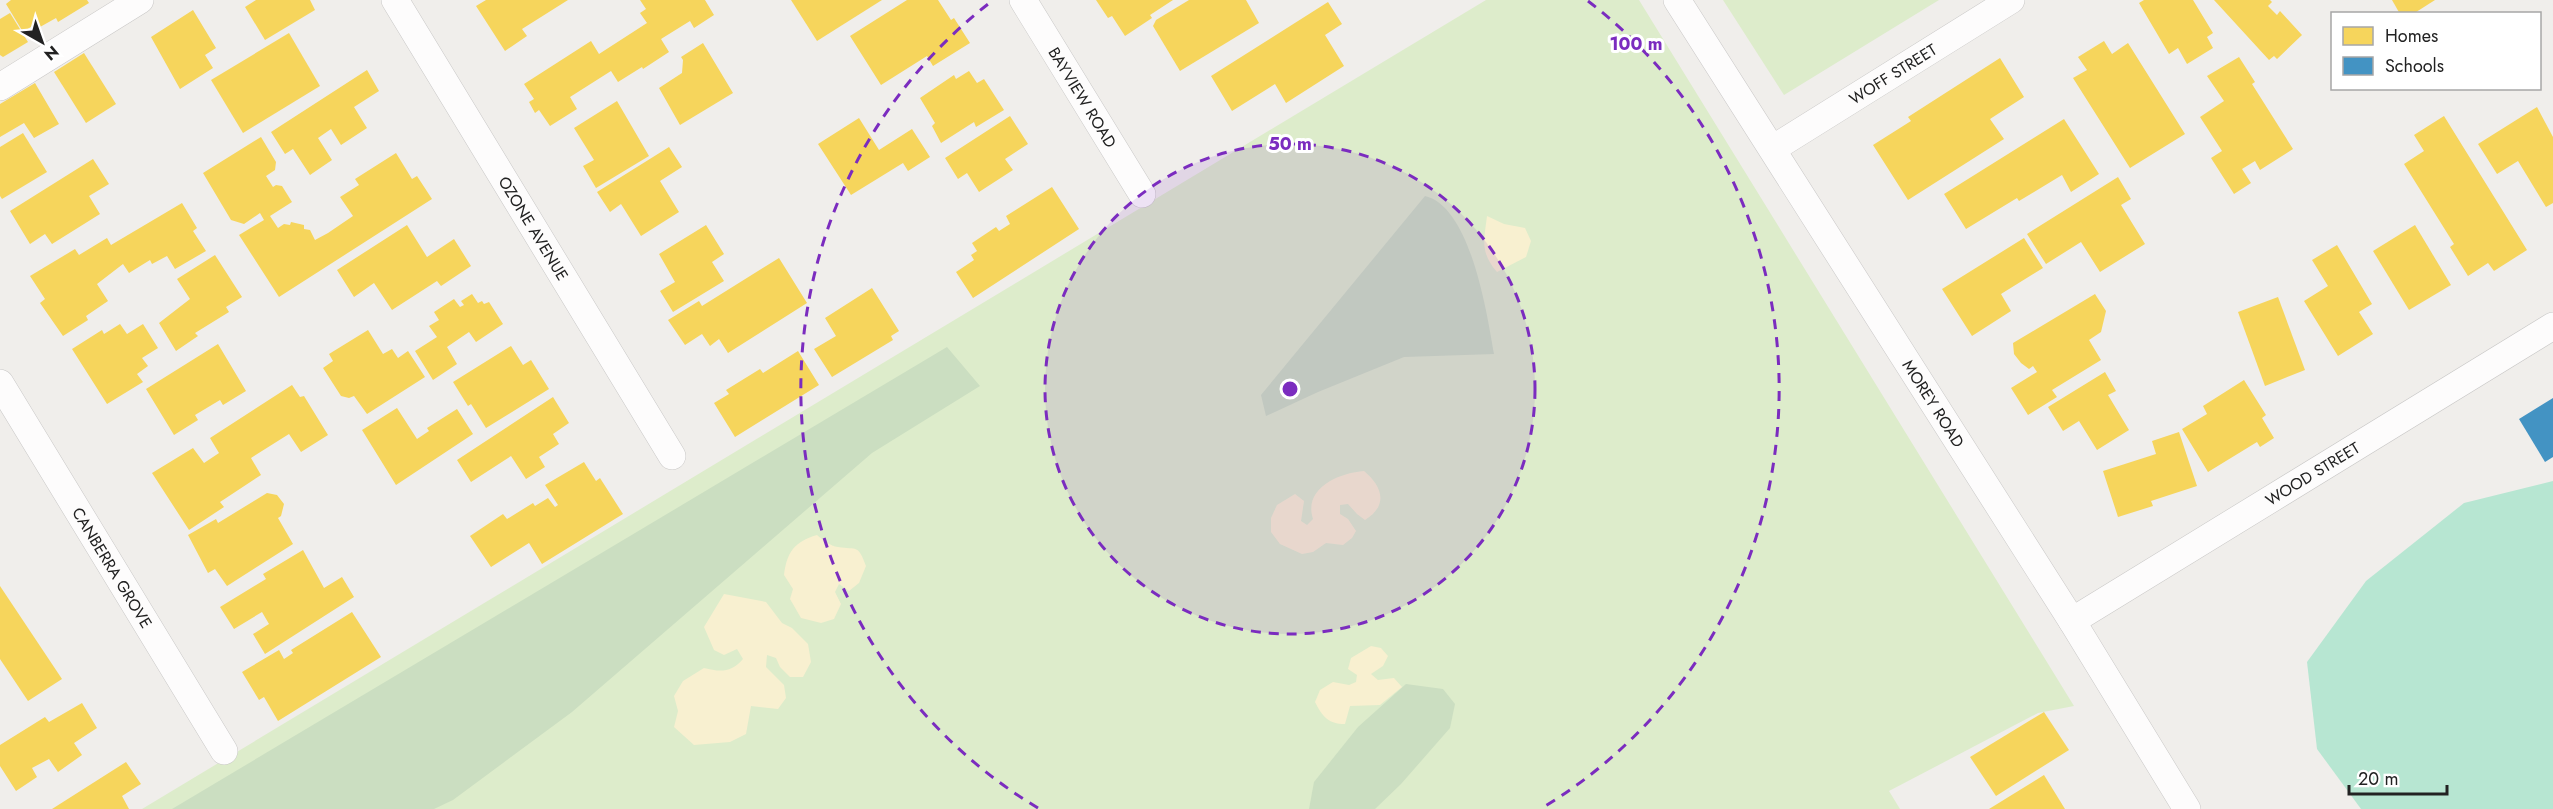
<svg xmlns="http://www.w3.org/2000/svg" width="2553" height="809" font-family="Jost,sans-serif">
<style>
.grass{fill:#ddeccb}
.forest{fill:#cbdec1}
.sand{fill:#f8f0d0}
.pitch{fill:#b7e6d2}
.homes{fill:#f6d55c}
.schools{fill:#4393c3}
.lines{fill:none;stroke-linecap:round;stroke-linejoin:round}
.minor-casing{stroke:#c9c8c7;stroke-width:28}
.minor{stroke:#fdfcfc;stroke-width:27}
.ring{fill:none;stroke:#7b2cbf;stroke-width:3;stroke-dasharray:10 8}
.labels{text-anchor:middle;stroke-width:6;stroke-linejoin:round;paint-order:stroke}
.street-label{font-size:16px;fill:#222;stroke:#fff}
.centre{fill:#7b2cbf;stroke:#fff;stroke-width:3}
.ring-label{font-size:18px;text-anchor:middle;font-weight:bold;fill:#7b2cbf;stroke:#fff;stroke-width:6;stroke-linejoin:round;paint-order:stroke}
</style>
<rect width="100%" height="100%" fill="#f0eeeb"/>
<g class="grass">
<polygon points="1486,0 1639,0 2074,706 2038,713 1889,791 1900,809 142,809"/>
<polygon points="1723,0 1939,0 1784,95"/>
</g>
<g class="forest">
<path d="M 1425,196 C 1471,207 1487,314 1494,354 L 1404,357 L 1318,392 L 1266,416 L 1261,395 Z"/>
<polygon points="947,347 980,386 872,453 572,712 453,800 434,809 172,809"/>
<polygon points="1406,684 1443,689 1455,704 1450,728 1401,784 1375,809 1309,809 1314,782 1358,727"/>
</g>
<g class="sand">
<path d="M 1487,216 L 1504,224 L 1525,228 L 1531,241 L 1526,257 L 1497,272 C 1480,252 1484,241 1487,216 Z"/>
<path d="M 1364,471 C 1382,486 1389,505 1365,520 L 1357,514 L 1348,504 L 1340,505 L 1340,514 L 1348,519 L 1356,531 L 1352,538 L 1343,545 L 1326,543 L 1313,552 L 1302,554 L 1280,544 L 1271,532 L 1271,518 L 1277,505 L 1295,494 L 1304,501 L 1301,521 L 1307,525 L 1313,519 C 1303,488 1339,473 1364,471 Z"/>
<path d="M 817,535 C 823,540 830,546 838,547 C 857,550 858,544 866,566 L 859,583 L 849,591 L 839,584 L 835,592 L 841,604 L 834,619 L 821,623 L 801,618 L 790,599 L 793,589 L 784,575 C 787,552 794,542 817,535 Z"/>
<path d="M 724,594 L 766,602 L 782,623 L 792,628 L 808,644 L 811,662 L 803,677 L 790,677 L 780,667 L 776,658 L 767,655 L 766,667 L 784,685 L 786,698 L 778,709 L 751,706 L 746,734 L 730,742 L 694,745 L 674,727 L 678,711 L 674,696 L 683,681 L 704,668 C 720,672 731,673 743,659 L 737,649 L 724,655 L 714,650 L 704,627 Z"/>
<path d="M 1371,646 L 1381,648 L 1388,656 L 1383,666 L 1371,674 L 1378,680 L 1394,678 L 1402,687 L 1380,705 L 1350,706 L 1345,724 C 1328,724 1322,716 1315,702 L 1320,690 L 1333,682 L 1349,685 L 1356,682 L 1357,675 L 1348,669 L 1351,658 Z"/>
</g>
<polygon class="pitch" points="2553,481 2553,809 2361,809 2317,749 2307,662 2366,581 2464,503"/>
<g class="homes">
<polygon points="11,0 87,0 89,3 58,22 56,18 40,27 37,23 23,32 6,4"/>
<polygon points="256,0 310,0 315,10 265,40 245,7"/>
<polygon points="486,0 568,0 522,29 527,36 505,51 476,6"/>
<polygon points="640,0 705,0 714,15 694,28 690,21 661,39 669,52 643,69 642,67 618,82 611,71 570,97 577,109 550,126 539,110 535,113 529,102 534,99 524,84 591,41 599,54 647,23 640,13 646,9"/>
<polygon points="791,0 882,0 817,41"/>
<polygon points="907,0 938,0 951,20 954,18 970,43 933,66 927,56 881,85 850,36"/>
<polygon points="1096,0 1173,0 1150,15 1152,18 1125,36 1112,16 1108,18"/>
<polygon points="1189,0 1246,0 1259,23 1180,71 1153,26 1156,20"/>
<polygon points="2144,0 2193,0 2213,33 2207,37 2213,48 2187,64 2178,48 2169,54 2139,3"/>
<polygon points="2214,0 2270,0 2272,2 2268,6 2277,15 2280,11 2302,35 2277,59 2274,56 2269,60"/>
<polygon points="2392,0 2435,0 2413,14 2400,14"/>
<polygon points="1328,2 1342,24 1325,35 1344,66 1286,103 1275,84 1232,111 1211,76"/>
<polygon points="193,10 216,48 205,55 213,68 180,89 151,37"/>
<polygon points="10,13 28,42 3,57 0,55 0,19"/>
<polygon points="289,33 320,86 243,133 211,80"/>
<polygon points="2104,41 2112,54 2128,43 2185,134 2130,168 2073,78 2087,70 2078,57"/>
<polygon points="703,43 733,93 680,125 659,88 682,73 683,60 681,57"/>
<polygon points="84,53 116,104 86,123 54,72"/>
<polygon points="2239,57 2255,82 2252,84 2293,149 2260,170 2255,161 2242,169 2251,183 2234,194 2211,158 2222,151 2200,117 2224,101 2207,76"/>
<polygon points="2000,58 2024,97 1990,119 2004,139 1908,200 1873,145 1911,121 1908,117"/>
<polygon points="367,70 379,91 354,107 367,128 341,145 331,129 318,138 332,160 310,175 293,149 285,154 271,132"/>
<polygon points="969,71 977,83 984,79 1004,110 976,127 974,122 941,143 932,126 935,123 920,98 954,75 956,79"/>
<polygon points="35,83 59,124 34,138 24,123 0,137 0,104"/>
<polygon points="617,101 649,156 596,188 583,166 594,160 574,128"/>
<polygon points="2537,107 2553,137 2553,203 2546,207 2518,161 2497,174 2478,144"/>
<polygon points="1010,116 1028,144 1005,159 1013,170 979,192 967,173 958,179 945,158"/>
<polygon points="2444,116 2527,250 2494,271 2488,263 2468,276 2450,247 2454,244 2404,164 2424,151 2414,135"/>
<polygon points="859,118 879,150 912,129 930,157 908,171 903,163 851,195 818,144"/>
<polygon points="2064,119 2099,174 2071,192 2062,175 2019,201 2017,198 1966,229 1944,194"/>
<polygon points="23,133 47,172 2,199 0,196 0,147"/>
<polygon points="261,137 276,162 275,170 266,176 273,187 276,185 282,186 292,202 270,216 278,228 284,224 290,225 291,222 304,225 304,229 310,230 315,240 328,233 353,216 340,197 359,185 355,179 396,153 412,179 417,176 432,199 279,297 239,235 264,220 260,213 244,224 231,220 203,173"/>
<polygon points="669,147 682,167 660,181 679,212 641,236 621,204 610,212 597,192"/>
<polygon points="93,159 109,184 89,196 100,214 52,244 45,234 30,244 10,211"/>
<polygon points="2118,177 2131,199 2121,205 2145,244 2100,272 2081,242 2046,264 2027,234"/>
<polygon points="1052,187 1079,229 973,298 956,272 974,260 971,255 977,251 972,243 996,227 999,231 1010,224 1006,216"/>
<polygon points="182,203 197,228 193,231 206,251 175,269 167,256 152,264 150,260 129,273 123,264 97,284 108,301 86,316 88,320 63,336 40,303 45,299 30,276 75,249 79,255 107,238 111,245"/>
<polygon points="407,225 427,257 454,239 471,266 441,286 437,281 392,310 374,283 354,297 337,270"/>
<polygon points="706,225 724,254 712,262 724,281 673,312 660,291 675,282 659,254"/>
<polygon points="2415,225 2451,285 2409,310 2373,251"/>
<polygon points="2024,238 2043,268 2001,294 2011,311 1972,336 1942,289"/>
<polygon points="2337,245 2372,304 2359,312 2373,334 2338,356 2304,301 2328,286 2312,260"/>
<polygon points="215,255 242,297 226,307 229,312 195,333 198,336 176,351 159,323 190,299 177,279"/>
<polygon points="779,258 807,303 728,353 719,339 710,346 702,334 685,345 668,320 699,301 702,306"/>
<polygon points="872,288 899,331 891,336 893,340 832,377 814,349 836,336 825,318"/>
<polygon points="472,294 478,303 482,301 484,304 489,302 503,324 476,342 469,332 447,347 457,364 433,380 415,351 437,337 429,326 439,320 434,312 454,299 460,307 464,305 461,301"/>
<polygon points="2095,294 2106,311 2101,332 2089,340 2101,360 2052,390 2057,397 2028,415 2011,388 2037,372 2033,366 2029,369 2021,363 2014,354 2013,343"/>
<polygon points="2278,297 2305,370 2265,386 2238,312"/>
<polygon points="120,324 127,334 143,324 158,348 142,358 148,366 137,374 143,382 107,404 72,349 102,330 104,334"/>
<polygon points="368,330 383,354 392,349 398,358 408,351 425,377 367,414 354,396 349,398 341,396 323,368 333,361 329,354"/>
<polygon points="218,344 246,391 223,405 220,400 195,415 198,420 174,435 146,389"/>
<polygon points="511,346 523,365 531,360 549,389 486,428 471,404 468,406 453,382"/>
<polygon points="798,351 819,385 735,437 714,403 729,394 726,390 760,369 763,373"/>
<polygon points="2105,372 2116,391 2108,395 2129,430 2097,450 2079,421 2063,431 2048,407"/>
<polygon points="2244,380 2266,415 2262,418 2274,438 2260,447 2257,442 2208,472 2182,429 2207,414 2203,406"/>
<polygon points="292,385 300,397 304,396 328,435 301,452 289,434 251,458 261,475 220,502 224,507 189,530 152,473 193,448 204,463 219,453 210,438"/>
<polygon points="553,397 569,423 553,434 559,444 539,457 545,467 526,479 511,456 471,482 457,460"/>
<polygon points="397,408 417,439 429,431 427,428 457,409 473,434 396,485 362,430"/>
<polygon points="2179,432 2197,486 2151,501 2153,506 2118,517 2103,471 2156,454 2152,441"/>
<polygon points="584,462 596,481 600,478 623,514 542,564 529,543 491,567 470,536 503,514 507,519 533,503 535,506 548,498 555,507 558,505 545,485"/>
<polygon points="267,493 277,495 284,504 281,516 278,518 293,544 227,586 215,569 208,573 188,535 216,519 218,523"/>
<polygon points="303,550 324,588 342,577 354,597 265,654 253,634 269,624 262,612 234,629 220,607 266,579 263,574"/>
<polygon points="0,586 62,679 28,701 0,659"/>
<polygon points="352,612 381,657 278,721 264,697 259,700 242,672 279,650 284,659 293,653 291,650"/>
<polygon points="82,703 97,728 74,743 82,755 58,772 49,759 32,768 37,777 16,791 0,766 0,745 45,717 49,722"/>
<polygon points="2044,712 2069,750 1996,796 1970,757"/>
<polygon points="126,762 141,784 122,796 129,809 52,809"/>
<polygon points="2044,775 2065,809 1989,809"/>
</g>
<polygon class="schools" points="2553,398 2553,457 2545,462 2519,419"/>
<g class="lines">
<g class="minor-casing">
<g id="minor">
<path id="s1" d="M 395,0 L 672,456"/>
<path id="s2" d="M 1023,0 L 1142,194"/>
<path id="s3" d="M 1677,0 L 2072,621 L 2187,809"/>
<polyline points="0,87 140,0"/>
<path id="s4" d="M 1774,148 L 2011,0"/>
<path id="s5" d="M 0,383 L 224,751"/>
<path id="s6" d="M 2072,621 L 2553,326"/>
</g>
</g>
<use href="#minor" class="minor"/>
</g>
<circle cx="1290" cy="389" r="245" fill="#7b2cbf" fill-opacity=".12"/>
<g class="ring">
<circle cx="1290" cy="389" r="245"/>
<path d="M1038 808A489 489 0 0 1 992 1M1588 1A489 489 0 0 1 1542 808"/>
</g>
<g class="labels">
<g class="street-label">
<text dy="6" stroke="none"><textPath href="#s4" startOffset="140">WOFF STREET</textPath></text>
<text dy="6" stroke="none"><textPath href="#s2" startOffset="114">BAYVIEW ROAD</textPath></text>
<text dy="6" stroke="none"><textPath href="#s1" startOffset="267">OZONE AVENUE</textPath></text>
<text dy="6" stroke="none"><textPath href="#s3" startOffset="478">MOREY ROAD</textPath></text>
<text dy="6" stroke="none"><textPath href="#s6" startOffset="282">WOOD STREET</textPath></text>
<text dy="6" stroke="none"><textPath href="#s5" startOffset="216">CANBERRA GROVE</textPath></text>
</g>
</g>
<circle cx="1290" cy="389" r="9" class="centre"/>
<g class="ring-label">
<text x="1636" y="50">100 m</text>
<text x="1290" y="150">50 m</text>
</g>
<rect x="2331" y="12" width="210" height="78" fill="#ffffff" stroke="#a7a7a7" stroke-width="1.5"/>
<rect x="2343" y="27" width="30" height="18" fill="#f6d55c" stroke="#a7a7a7" stroke-width="1.5"/>
<text x="2385" y="42" font-size="18" fill="#222222">Homes</text>
<rect x="2343" y="57" width="30" height="18" fill="#4393c3" stroke="#a7a7a7" stroke-width="1.5"/>
<text x="2385" y="72" font-size="18" fill="#222222">Schools</text>
<g transform="translate(42 42) rotate(140)" stroke="#ffffff" stroke-width="4.5" paint-order="stroke">
<path d="M0-4.5L10 22L0 15L-10 22Z" fill="#222222"/>
<text y="-9" font-size="16" font-weight="bold" text-anchor="middle" fill="#222222">N</text>
</g>
<path d="M2349 785v9h98v-9" fill="none" stroke="#222222" stroke-width="3"/>
<text x="2358" y="785" font-size="18" fill="#222222" stroke="#ffffff" stroke-width="4.5" paint-order="stroke">20 m</text>
</svg>
